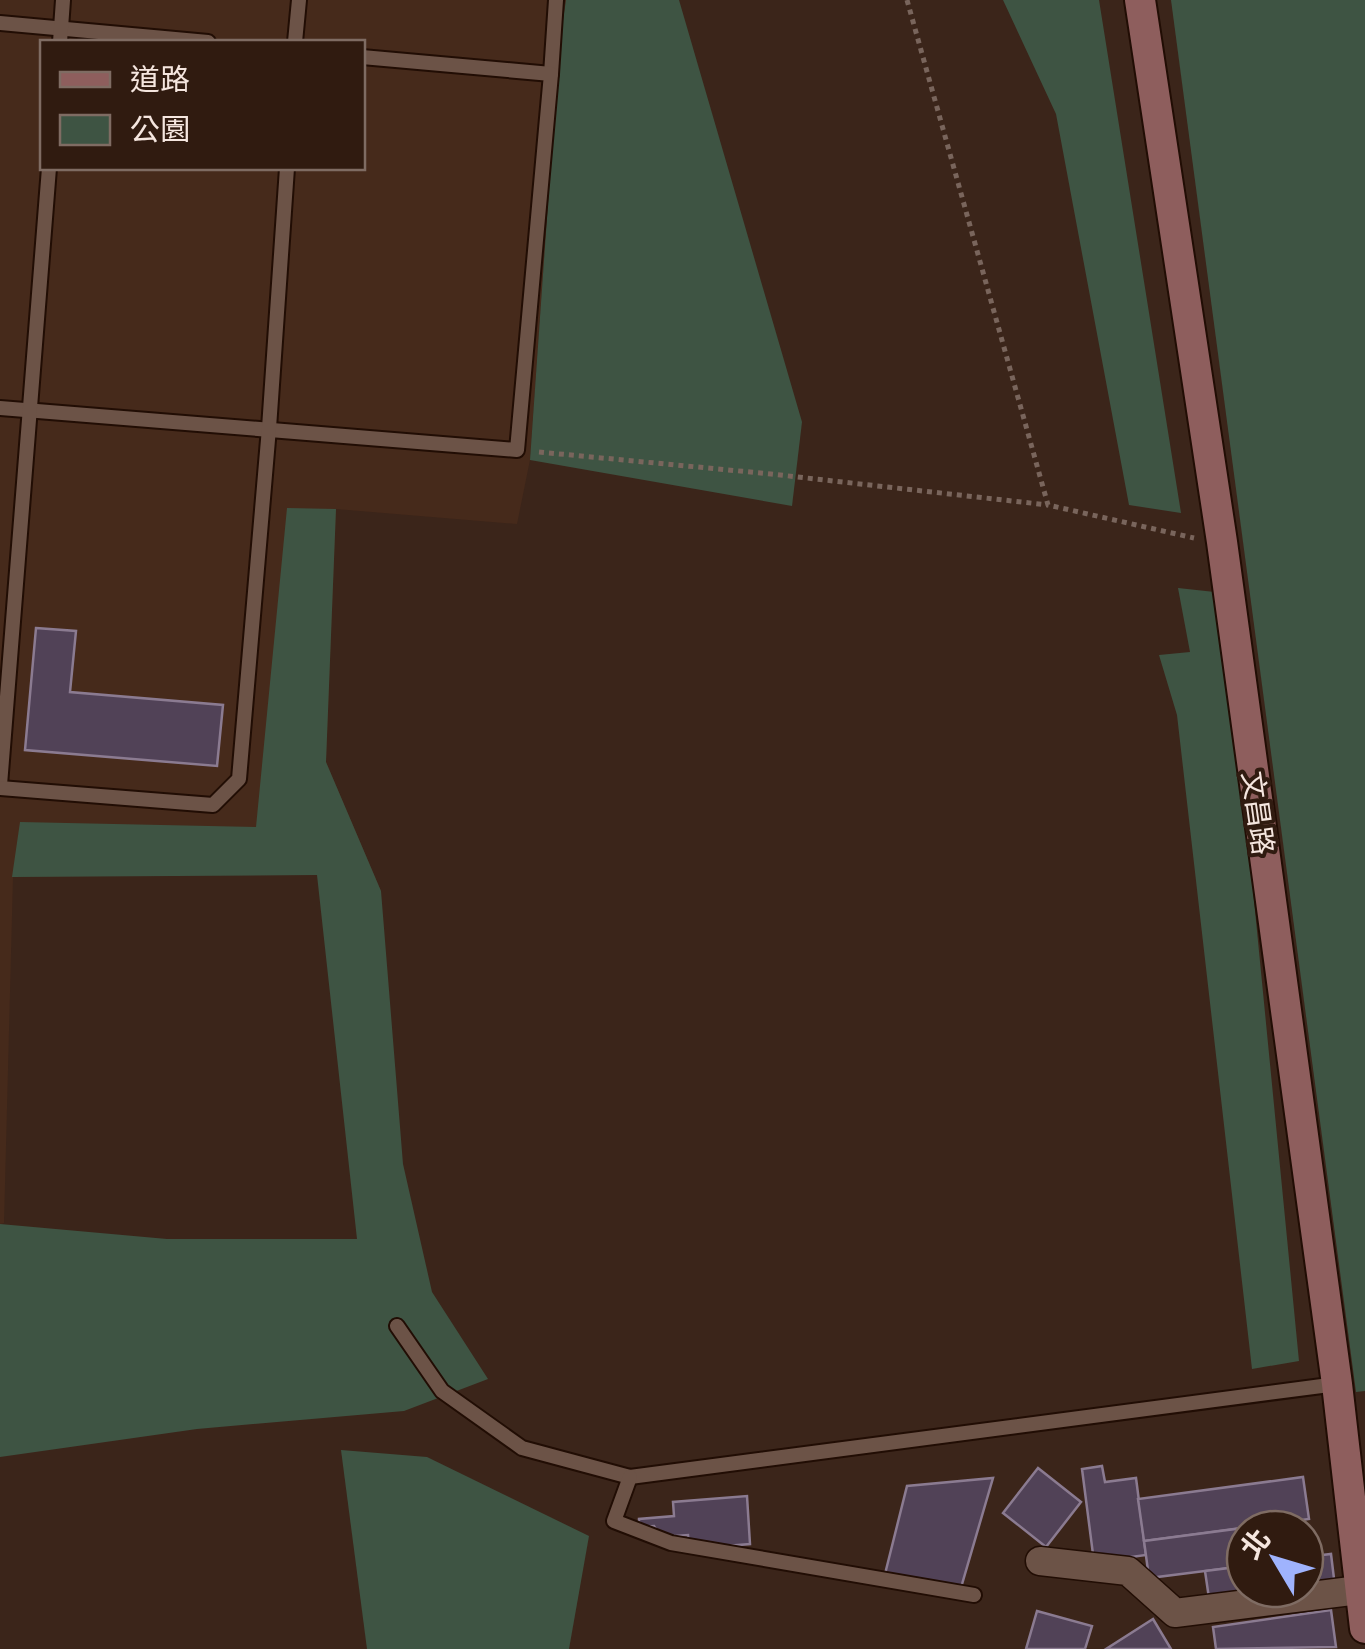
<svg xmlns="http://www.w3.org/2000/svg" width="1365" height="1649" font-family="'PT Sans','Noto Sans TC',sans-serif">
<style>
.built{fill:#462a1b;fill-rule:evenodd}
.green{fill:#3e5443}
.building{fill:#514257;stroke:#8b7b91;stroke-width:2.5}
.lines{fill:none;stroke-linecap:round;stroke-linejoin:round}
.lane-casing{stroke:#210d04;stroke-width:18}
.street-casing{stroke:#210d04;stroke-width:31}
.secondary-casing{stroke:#210d04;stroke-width:34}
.path{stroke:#79655c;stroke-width:5;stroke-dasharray:5 5;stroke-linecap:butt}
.lane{stroke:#6c5347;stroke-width:14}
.street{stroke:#6c5347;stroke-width:28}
.secondary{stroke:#8e5e5d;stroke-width:30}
.labels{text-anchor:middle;stroke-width:8;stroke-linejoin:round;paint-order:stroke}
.street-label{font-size:28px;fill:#f5e6df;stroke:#301b10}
</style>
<rect width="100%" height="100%" fill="#3b251a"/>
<path class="built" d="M 0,0 L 566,0 L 559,46 L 530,460 L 517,524 L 336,509 L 326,762 L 381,891 L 317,874 L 13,877 L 4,1223 L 0,1224 ZM 42,42 L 362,42 L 362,168 L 42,168 Z"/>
<g class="green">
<polygon points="566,0 679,0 802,422 792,506 530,460 559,46"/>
<polygon points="1003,0 1099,0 1181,513 1129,505 1056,114"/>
<polygon points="1171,0 1365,0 1365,1391 1356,1392"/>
<polygon points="287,508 336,509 326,762 381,891 403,1164 432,1292 488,1379 404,1411 197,1429 0,1457 0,1224 167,1239 357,1239 317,875 12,877 20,822 256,827"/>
<polygon points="1178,588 1224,593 1299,1361 1252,1369 1177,715 1159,655 1190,652"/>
<polygon points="341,1450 427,1457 589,1536 569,1649 367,1649"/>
</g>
<g class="building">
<polygon points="36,628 76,631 70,692 223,705 217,766 25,750"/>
<polygon points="1102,1466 1105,1482 1136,1478 1146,1555 1094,1562 1082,1469"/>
<polygon points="1038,1468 1081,1502 1046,1547 1003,1513"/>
<polygon points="1303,1477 1309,1519 1144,1541 1138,1499"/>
<polygon points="993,1478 960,1591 885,1574 907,1486"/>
<polygon points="747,1496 750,1544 689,1549 688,1535 661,1537 654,1526 639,1527 639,1519 674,1516 673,1502"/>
<polygon points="1266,1525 1266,1529 1245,1529 1245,1566 1149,1578 1144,1541"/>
<polygon points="1331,1554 1336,1595 1211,1612 1205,1571 1245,1566 1245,1589 1305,1589 1305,1557"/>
<polygon points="1331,1610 1336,1647 1216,1649 1213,1627"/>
<polygon points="1037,1611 1092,1626 1085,1649 1026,1649"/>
<polygon points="1153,1619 1171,1649 1106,1649"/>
</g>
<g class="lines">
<g class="lane-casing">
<g id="lane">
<polyline points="0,23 208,42"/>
<polyline points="60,42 63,0"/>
<polyline points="295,42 299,0"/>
<polyline points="551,74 556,0"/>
<polyline points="0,408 517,450 551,74 362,57"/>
<polyline points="0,785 49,168"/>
<polyline points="0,788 213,805 239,779 269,428 287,168"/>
<polyline points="397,1326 442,1391 522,1448 630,1477 1337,1384"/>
<polyline points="630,1477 614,1521 671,1543 974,1595"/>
</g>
</g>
<g class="street-casing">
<polyline id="street" points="1040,1561 1128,1571 1175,1613 1359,1590"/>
</g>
<g class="secondary-casing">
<polyline id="secondary" points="1140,0 1222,542 1337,1384 1365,1628"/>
</g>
<g class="path">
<polyline points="907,0 1048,505 1194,538"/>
<polyline points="539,452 771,474 1048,505"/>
</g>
<use href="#lane" class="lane"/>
<use href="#street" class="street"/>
<use href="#secondary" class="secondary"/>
</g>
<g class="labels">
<g class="street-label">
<text transform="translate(1258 813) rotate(82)" y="10">文昌路</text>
</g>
</g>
<rect x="40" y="40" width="325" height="130" fill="#301b10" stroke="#7f6c63" stroke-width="2.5"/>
<rect x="60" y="72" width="50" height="15" fill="#8e5e5d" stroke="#7f6c63" stroke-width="2.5"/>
<text x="130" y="90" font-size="30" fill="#f5e6df">道路</text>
<rect x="60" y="115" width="50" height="30" fill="#3e5443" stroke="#7f6c63" stroke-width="2.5"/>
<text x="130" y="140" font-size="30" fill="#f5e6df">公園</text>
<g transform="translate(1275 1559) rotate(308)"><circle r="48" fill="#301b10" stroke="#7f6c63" stroke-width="2.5"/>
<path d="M0-8L18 38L0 25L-18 38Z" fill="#9fb3fd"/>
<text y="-15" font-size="28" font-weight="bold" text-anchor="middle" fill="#f5e6df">北</text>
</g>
</svg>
